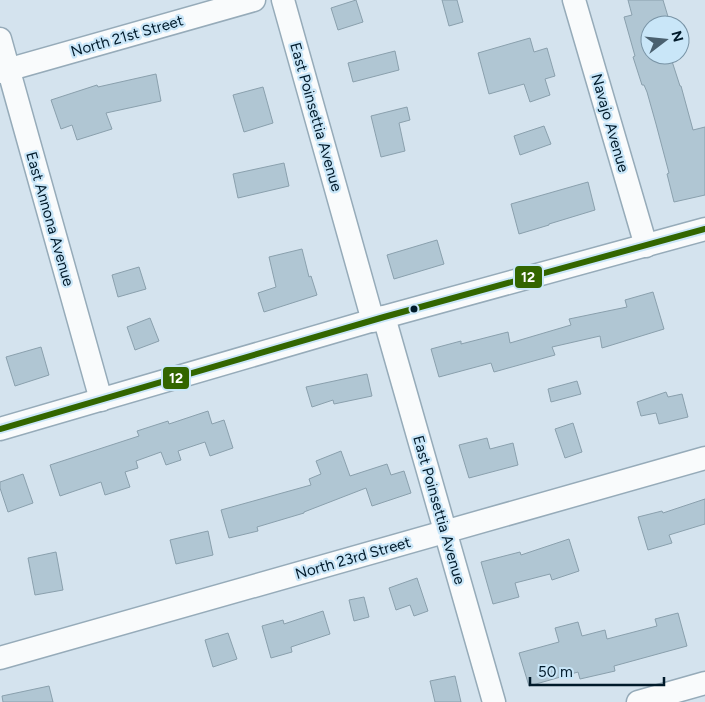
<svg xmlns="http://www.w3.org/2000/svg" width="705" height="702" font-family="Figtree,sans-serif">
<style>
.building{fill:#b0c6d3;stroke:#8aa0ad}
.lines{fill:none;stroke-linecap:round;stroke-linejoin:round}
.minor-casing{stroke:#96abb9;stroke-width:25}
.minor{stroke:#f9fbfc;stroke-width:22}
.bus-1-casing{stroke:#c9e6f8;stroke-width:10}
.bus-1{stroke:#360;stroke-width:6}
.bus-dot{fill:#001a2a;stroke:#c9e6f8;stroke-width:2}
.labels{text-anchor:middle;stroke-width:4.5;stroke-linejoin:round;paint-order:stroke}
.street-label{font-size:15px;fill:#001a2a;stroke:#c9e6f8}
.line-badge{stroke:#c9e6f8;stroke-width:2}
.badge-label{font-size:14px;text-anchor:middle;font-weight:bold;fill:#fff}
</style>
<rect width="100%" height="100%" fill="#d4e3ee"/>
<g class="building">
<polygon points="356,0 363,22 338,30 331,8"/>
<polygon points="442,0 457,0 463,22 449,26"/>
<polygon points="628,0 663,0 669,20 650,25 650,55 670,55 680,86 681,86 693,130 705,127 705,195 674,202 667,174 669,173 656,124 647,92 644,85 642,85 633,57 635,56 624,17 632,15"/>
<polygon points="530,38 534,52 547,48 555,76 545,79 550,95 530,102 524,84 489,94 478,53"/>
<polygon points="395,51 399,70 353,82 348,63"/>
<polygon points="156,74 161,101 106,113 112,129 77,140 72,125 61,129 51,100 97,85 98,87"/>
<polygon points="263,87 273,123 244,132 233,95"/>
<polygon points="407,107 410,120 399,123 405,151 381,157 371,116"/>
<polygon points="544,126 551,144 520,155 514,136"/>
<polygon points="284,163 289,186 238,198 233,174"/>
<polygon points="588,182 595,210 549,224 549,225 519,234 511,204"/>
<polygon points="437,240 444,264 394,279 387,255"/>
<polygon points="302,249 309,277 311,276 317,295 264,312 258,293 276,287 269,257"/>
<polygon points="139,267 146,289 118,297 112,275"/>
<polygon points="653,292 664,329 602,348 600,336 552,347 555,355 494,372 491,363 439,377 431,349 461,341 461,344 508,332 510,343 571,325 569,319 627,307 625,300"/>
<polygon points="150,318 159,341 135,350 127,327"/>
<polygon points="41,347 49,375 15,386 6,357"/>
<polygon points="367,374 372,396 334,404 333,400 312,407 306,387"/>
<polygon points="577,381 581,394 551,402 548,389"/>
<polygon points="666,392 668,397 682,394 688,417 659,424 656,413 641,416 637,402"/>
<polygon points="208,411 212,424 224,420 233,448 210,456 205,442 178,451 181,460 166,465 161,452 136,461 138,468 125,472 130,487 105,495 101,482 60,496 50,465 139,436 137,431 168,421 169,424"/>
<polygon points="573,423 582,452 565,458 555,429"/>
<polygon points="487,438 490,449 513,443 518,465 469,478 459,445"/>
<polygon points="341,451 350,476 387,464 391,475 404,471 411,493 372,506 366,488 304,512 304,513 257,527 258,531 229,538 221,510 311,485 309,479 321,474 316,461"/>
<polygon points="23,474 33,503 8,512 0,488 0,482"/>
<polygon points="705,499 705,524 669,535 672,543 648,550 638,517 662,511 663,513"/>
<polygon points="208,531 213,555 176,564 170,540"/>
<polygon points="569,539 579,571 552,580 550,574 515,583 519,597 493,604 481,562 520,552 521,555"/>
<polygon points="56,552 63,590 35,595 28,558"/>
<polygon points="417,578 428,611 414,616 410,605 396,610 389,588"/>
<polygon points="364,597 369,617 354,621 349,600"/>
<polygon points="323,611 330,634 291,647 292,652 271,658 262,626 283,620 284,624"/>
<polygon points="678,613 687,646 614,666 615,671 580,679 578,672 529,686 519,653 559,642 555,628 578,622 582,636 605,630 607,639 657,626 655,619"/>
<polygon points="228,633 237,659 213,667 205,640"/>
<polygon points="455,676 461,702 435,702 430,681"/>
<polygon points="49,686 53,702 3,702 2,696"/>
</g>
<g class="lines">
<g class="minor-casing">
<g id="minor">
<polyline points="283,0 373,321"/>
<polyline points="574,0 646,246"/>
<polyline points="0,39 101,400"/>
<polyline points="0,72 254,0"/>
<polyline points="384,317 494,702"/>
<polyline points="0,429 384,317 705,229"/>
<polyline points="0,658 705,458"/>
<polyline points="638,702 705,683"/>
</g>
</g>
<use href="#minor" class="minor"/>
<g class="bus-1-casing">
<polyline id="bus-1" points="0,429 384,317 705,229"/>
</g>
<use href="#bus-1" class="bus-1"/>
</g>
<circle class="bus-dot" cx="414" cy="309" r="4.5"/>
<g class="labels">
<g class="street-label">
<text transform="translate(127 36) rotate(-16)" y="5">North 21st Street</text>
<text transform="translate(316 117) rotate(74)" y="5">East Poinsettia Avenue</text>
<text transform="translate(610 123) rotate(74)" y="5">Navajo Avenue</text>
<text transform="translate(50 219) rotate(74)" y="5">East Annona Avenue</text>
<text transform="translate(439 510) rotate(74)" y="5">East Poinsettia Avenue</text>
<text transform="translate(353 558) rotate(-16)" y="5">North 23rd Street</text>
</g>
</g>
<g class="line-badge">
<rect x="514" y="265" width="29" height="24" rx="5" fill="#360"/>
<rect x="162" y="366" width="28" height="24" rx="5" fill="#360"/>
</g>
<g class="badge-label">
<text x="528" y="282">12</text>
<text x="176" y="383">12</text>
</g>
<g transform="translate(665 40) rotate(74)"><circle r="24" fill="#c9e6f8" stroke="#7994a6"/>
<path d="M0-4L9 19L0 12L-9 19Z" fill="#4a606f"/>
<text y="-8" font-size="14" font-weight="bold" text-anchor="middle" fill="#001a2a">N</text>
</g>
<path d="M530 677v8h134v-8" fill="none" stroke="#001a2a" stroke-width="2.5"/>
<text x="538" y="677" font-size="15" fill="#001a2a" stroke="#c9e6f8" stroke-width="4" paint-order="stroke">50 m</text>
</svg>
